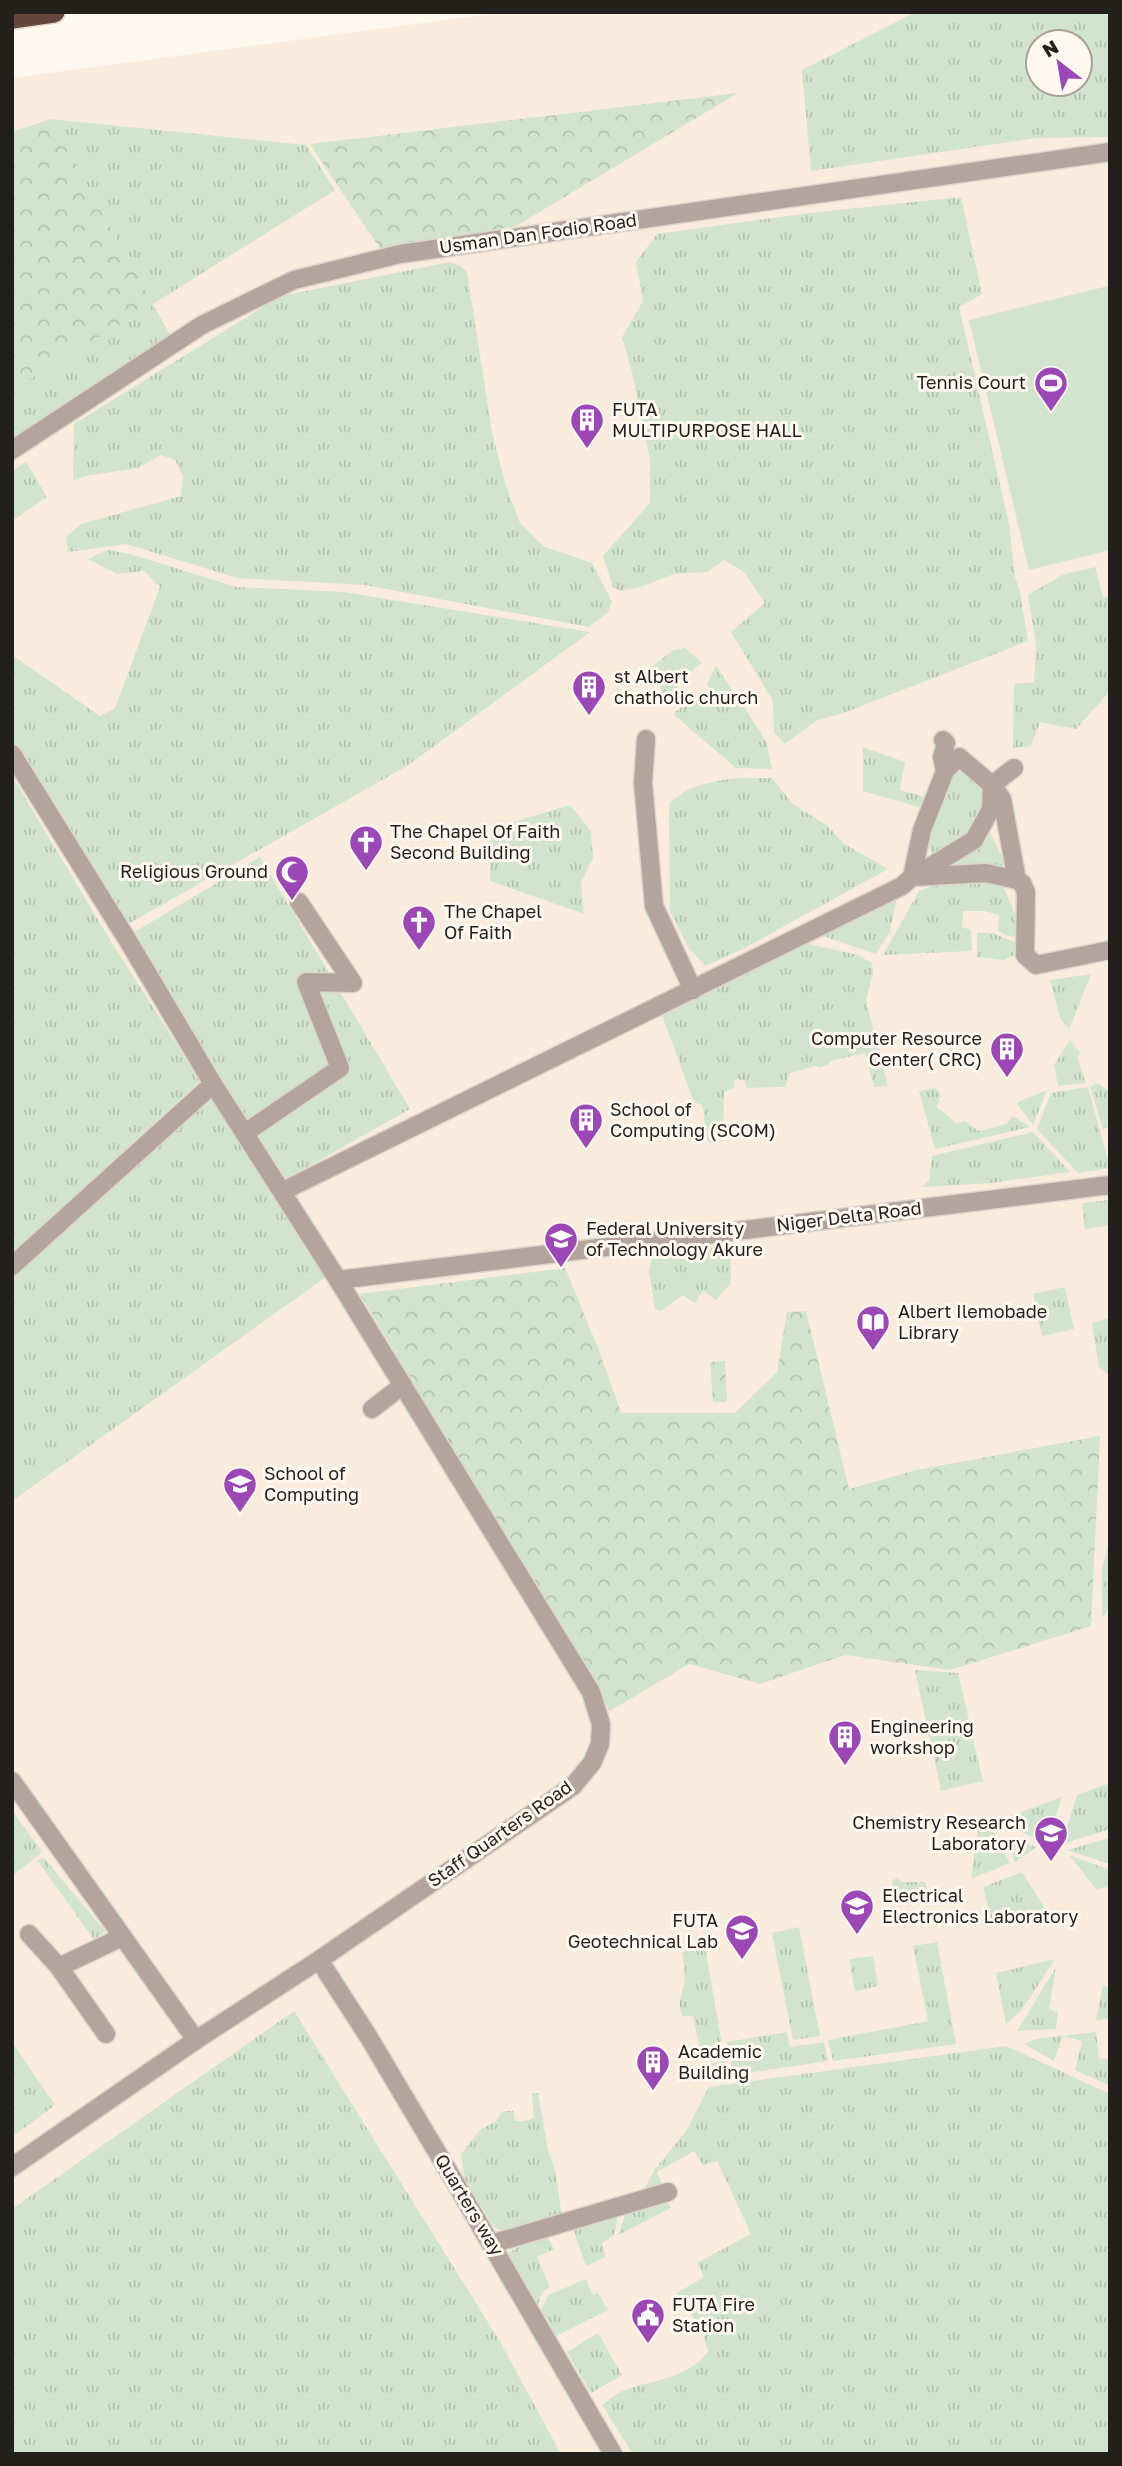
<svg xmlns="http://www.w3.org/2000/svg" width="1122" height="2466" font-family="'Golos Text',sans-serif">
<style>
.built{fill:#f9ecdd;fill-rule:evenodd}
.grass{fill:url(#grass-tufts);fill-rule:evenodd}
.forest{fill:url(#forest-crowns)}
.pitch{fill:#d2e4ce}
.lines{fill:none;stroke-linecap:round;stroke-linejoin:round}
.street-casing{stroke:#dcd5ce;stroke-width:21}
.highway-casing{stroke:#dcd5ce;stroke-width:24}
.street{stroke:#b4a49e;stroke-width:18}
.highway{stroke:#65463a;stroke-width:21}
.labels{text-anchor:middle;stroke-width:6;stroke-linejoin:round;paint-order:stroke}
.street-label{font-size:18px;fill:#231f1a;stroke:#fff8f0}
.poi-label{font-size:18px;fill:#231f1a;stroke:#fff8f0;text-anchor:start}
</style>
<defs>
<pattern id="grass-tufts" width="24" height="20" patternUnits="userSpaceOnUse" patternTransform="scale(1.75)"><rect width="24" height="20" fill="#d2e4ce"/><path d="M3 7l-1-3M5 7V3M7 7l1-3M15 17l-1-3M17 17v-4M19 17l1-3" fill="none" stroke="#b4c3b0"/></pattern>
<pattern id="forest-crowns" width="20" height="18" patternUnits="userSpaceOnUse" patternTransform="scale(1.75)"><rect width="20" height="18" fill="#d2e4ce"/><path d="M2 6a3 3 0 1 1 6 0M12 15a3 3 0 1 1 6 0" fill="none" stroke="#b4c3b0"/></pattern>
</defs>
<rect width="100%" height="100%" fill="#fff8f0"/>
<path class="built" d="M 505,12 L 1110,12 L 1110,2454 L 12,2454 L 12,78 ZM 1038,42 L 1080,42 L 1080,84 L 1038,84 Z"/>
<g class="grass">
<path d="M 916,12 L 1110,12 L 1110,137 L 1036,138 L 811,171 L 802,70 ZM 1038,42 L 1080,42 L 1080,84 L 1038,84 Z"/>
<polygon points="51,119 306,145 335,190 153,304 173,340 17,441 12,432 12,389 153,305"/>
<polygon points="961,197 982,294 959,307 1009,524 1015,577 1020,592 1028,641 841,714 818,720 784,744 774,732 773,701 731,632 765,603 744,572 724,560 708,572 674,574 638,588 620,591 613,587 603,556 650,503 650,460 632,372 622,337 643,301 636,262 657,234 810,213"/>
<polygon points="450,262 459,265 467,272 492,432 505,483 520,523 543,546 592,563 612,602 608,612 589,627 365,585 237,578 126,544 68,552 66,537 81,524 181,496 183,476 175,460 161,455 138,468 85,476 73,481 74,424 281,296"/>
<polygon points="26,462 47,497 12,521 12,471"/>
<polygon points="108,550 134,555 236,587 344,592 590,632 407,766 128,924 12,739 12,655 100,716 115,708 160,587 144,571 117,574 88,559"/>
<polygon points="1095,567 1103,598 1110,596 1110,691 1076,729 1040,722 1031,746 1013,748 1014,684 1034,682 1036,645 1028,595 1062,575"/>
<polygon points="685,648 702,663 683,678 676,690 665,702 653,666 672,651"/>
<polygon points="716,666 760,731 767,744 772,769 736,768 673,714 693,698 706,698 712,695 707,683"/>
<polygon points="863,747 905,762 900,790 925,797 923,808 863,791"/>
<path d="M 960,762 L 989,787 L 987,808 L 971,837 L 931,854 C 923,818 942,792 960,762 Z"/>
<polygon points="12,776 110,940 200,1081 12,1253"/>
<path d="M 735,778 L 772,778 L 793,804 L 828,826 L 843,843 L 888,869 L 743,949 L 705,966 L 688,947 L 670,911 L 669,805 C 685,785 711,782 735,778 Z"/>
<polygon points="570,805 591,831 593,858 581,883 584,914 490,881 491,829"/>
<polygon points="990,832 1008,869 953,864"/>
<polygon points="260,857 410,1109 283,1181 131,934"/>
<polygon points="949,880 1002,884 1015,914 1018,937 1008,936 998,931 999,915 984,911 963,911 962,927 971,930 972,951 883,955 919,891"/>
<polygon points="899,887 890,931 876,954 814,933"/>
<polygon points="977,933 993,933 1018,944 1015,955 1004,960 977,957"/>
<path d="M 800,942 L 858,955 L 872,963 L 873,973 L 866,1001 L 888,1086 L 874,1087 L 865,1053 L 830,1061 L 829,1064 L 820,1068 L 816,1066 L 790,1073 L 785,1087 L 747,1088 L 744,1080 L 735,1079 L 734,1088 L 724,1092 L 723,1141 L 710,1143 C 701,1129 707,1121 702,1105 L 694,1102 L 661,1013 Z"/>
<polygon points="1091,974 1069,1029 1060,1018 1050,980"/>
<polygon points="1070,1040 1080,1053 1077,1058 1086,1083 1058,1086 1054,1065"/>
<polygon points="1098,1083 1110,1092 1110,1126 1103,1129 1090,1087"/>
<polygon points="210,1086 333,1272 12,1501 12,1268"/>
<polygon points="1088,1087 1110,1168 1078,1173 1037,1129 1051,1093"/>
<polygon points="936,1088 941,1096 937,1107 956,1123 965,1121 979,1131 1006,1124 1013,1116 1030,1127 935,1149 919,1091"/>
<polygon points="1047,1090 1033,1125 1017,1104 1020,1101"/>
<polygon points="1033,1132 1070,1172 992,1183 922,1187 929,1180 932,1156"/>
<polygon points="1110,1200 1110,1225 1085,1229 1082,1203"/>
<polygon points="730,1246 731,1283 716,1300 703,1291 695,1303 683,1295 661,1311 655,1309 649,1271 653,1252"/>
<polygon points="1065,1287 1074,1329 1042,1336 1033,1294"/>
<polygon points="1110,1318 1110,1375 1099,1368 1092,1323"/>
<polygon points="1110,1538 1110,1608 1102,1618 1102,1569"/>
<polygon points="915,1670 958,1673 983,1781 941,1791"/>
<polygon points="1110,1783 1110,1829 1062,1844 1077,1795"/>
<polygon points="1062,1797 1047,1843 996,1821"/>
<polygon points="12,1810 42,1852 12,1876"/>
<polygon points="978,1828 992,1829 1010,1863 971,1879"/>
<polygon points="1110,1838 1110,1864 1067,1850"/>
<polygon points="1007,1839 1037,1847 1015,1862"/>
<polygon points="1069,1855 1110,1870 1110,1886 1097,1890"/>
<polygon points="44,1858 105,1931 94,1940 37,1860"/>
<polygon points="1022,1872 1046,1910 991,1919 983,1887"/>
<polygon points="898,1878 901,1882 925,1882 927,1888 918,1895 898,1899 894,1894 892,1880"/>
<polygon points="799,1927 820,2036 793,2040 772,1933"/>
<polygon points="937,1942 956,2044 833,2061 828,2040 928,2021 913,1946"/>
<path d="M 705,1947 L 724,2056 L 702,2060 L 693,2016 L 682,2016 C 678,2003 680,2000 683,1988 C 686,1976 684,1963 682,1952 Z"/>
<polygon points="873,1956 878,1986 855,1991 849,1959"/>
<polygon points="1055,1959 1021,2011 1006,2024 996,1973"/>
<polygon points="1056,1967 1049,2009 1058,2012 1056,2029 1017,2031"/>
<polygon points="1103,1985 1110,1990 1110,2019 1096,2020"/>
<polygon points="294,2011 499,2340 561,2454 12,2454 12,2209"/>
<polygon points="787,2032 790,2047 824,2042 828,2061 733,2075 727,2042"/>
<polygon points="1096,2032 1099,2058 1110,2060 1110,2086 1075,2070 1082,2041 1063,2036 1054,2061 1024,2044 1036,2039"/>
<polygon points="12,2042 55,2105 12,2137"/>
<path d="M 1006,2046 L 1110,2094 L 1110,2454 L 633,2454 L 602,2405 C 609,2400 616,2393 625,2390 C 653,2380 689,2378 708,2352 L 702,2330 L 677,2293 L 704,2277 L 697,2263 L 751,2234 L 717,2161 L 703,2165 L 694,2151 L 657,2172 L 663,2187 L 642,2193 L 655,2169 L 686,2131 L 709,2087 Z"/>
<polygon points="724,2061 728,2074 706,2079 693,2067"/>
<polygon points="538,2093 548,2151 555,2168 562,2217 507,2234 494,2227 465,2181 461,2154 481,2129 495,2122 503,2111 513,2111 515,2121 525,2121 534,2117 532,2094"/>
<polygon points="665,2198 671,2208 618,2235 626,2212"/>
<polygon points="619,2212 614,2235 602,2243 606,2257 586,2266 573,2229"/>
<polygon points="545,2233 554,2249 537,2257 550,2287 542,2292 538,2305 508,2253"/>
<polygon points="586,2279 593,2295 598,2293 608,2310 556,2336 541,2310 548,2295"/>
<polygon points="598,2333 622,2375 591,2393 567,2352"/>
</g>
<g class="forest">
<polygon points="738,93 516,226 381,250 310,144"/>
<polygon points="51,119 153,305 12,389 12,132"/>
<polygon points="565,1268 599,1350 621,1413 735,1413 777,1372 787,1312 806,1311 849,1489 916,1470 1100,1436 1091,1626 950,1670 845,1655 760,1684 689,1664 610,1711 360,1294"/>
<polygon points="725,1361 727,1402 713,1402 710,1362"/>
</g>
<polygon class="pitch" points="1108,286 1110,296 1110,550 1029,570 969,320"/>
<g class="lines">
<g class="street-casing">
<g id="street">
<polyline points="12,450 202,325 294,280 400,254 1110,152"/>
<polyline points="646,739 643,783 654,906 693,990"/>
<polyline points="943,740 946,743 942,757 945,771"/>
<polyline points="12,754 130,944 213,1084 338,1280 591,1692 601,1724 600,1744 592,1763 573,1786 319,1960 196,2040 12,2167"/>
<polyline points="994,788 1002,799 1017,880"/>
<polyline points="915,876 974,840 991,809 992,785"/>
<polyline points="912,877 922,830 945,771 959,757 992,785 1014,768"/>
<polyline points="245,1133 340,1068 306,982 353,983 299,902"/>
<polyline points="283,1191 902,886 912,877 986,873 1017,880 1022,883 1026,892 1025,955 1036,965 1110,950"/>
<polyline points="12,1266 213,1084"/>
<polyline points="338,1280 1110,1185"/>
<polyline points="372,1409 403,1385"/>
<polyline points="12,1781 196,2040"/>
<polyline points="29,1934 59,1967 122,1937"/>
<polyline points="319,1960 368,2036 456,2184 613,2454"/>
<polyline points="59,1967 106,2034"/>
<polyline points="491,2244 668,2192"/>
</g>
</g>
<g class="highway-casing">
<polyline id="highway" points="12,18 54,12"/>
</g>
<use href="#street" class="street"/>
<use href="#highway" class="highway"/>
</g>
<defs>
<g id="stadium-pin" transform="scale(1.75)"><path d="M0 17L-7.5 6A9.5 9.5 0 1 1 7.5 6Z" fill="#9b48b6" stroke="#fff8f0"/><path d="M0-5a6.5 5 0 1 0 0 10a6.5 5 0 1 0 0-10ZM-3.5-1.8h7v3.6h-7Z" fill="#fff"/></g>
<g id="building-pin" transform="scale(1.75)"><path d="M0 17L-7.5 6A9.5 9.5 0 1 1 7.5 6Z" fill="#9b48b6" stroke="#fff8f0"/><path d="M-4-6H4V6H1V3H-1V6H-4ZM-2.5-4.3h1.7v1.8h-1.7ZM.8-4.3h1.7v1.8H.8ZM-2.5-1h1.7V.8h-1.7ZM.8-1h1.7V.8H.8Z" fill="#fff"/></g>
<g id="church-pin" transform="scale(1.75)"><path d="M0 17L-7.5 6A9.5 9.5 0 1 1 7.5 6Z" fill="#9b48b6" stroke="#fff8f0"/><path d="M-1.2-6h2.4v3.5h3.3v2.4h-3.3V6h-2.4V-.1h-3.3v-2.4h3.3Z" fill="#fff"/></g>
<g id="mosque-pin" transform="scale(1.75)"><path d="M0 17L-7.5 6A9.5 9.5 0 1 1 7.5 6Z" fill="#9b48b6" stroke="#fff8f0"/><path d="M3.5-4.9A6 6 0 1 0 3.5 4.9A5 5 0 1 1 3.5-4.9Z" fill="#fff"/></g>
<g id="university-pin" transform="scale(1.75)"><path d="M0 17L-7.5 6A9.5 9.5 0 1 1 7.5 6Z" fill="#9b48b6" stroke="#fff8f0"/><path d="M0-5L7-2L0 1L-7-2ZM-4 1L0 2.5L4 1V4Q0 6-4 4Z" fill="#fff"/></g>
<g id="library-pin" transform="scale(1.75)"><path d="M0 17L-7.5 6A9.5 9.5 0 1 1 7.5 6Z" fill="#9b48b6" stroke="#fff8f0"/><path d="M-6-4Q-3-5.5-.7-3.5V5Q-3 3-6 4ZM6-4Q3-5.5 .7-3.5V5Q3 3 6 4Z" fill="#fff"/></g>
<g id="school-pin" transform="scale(1.75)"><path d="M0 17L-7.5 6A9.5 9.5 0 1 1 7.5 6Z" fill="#9b48b6" stroke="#fff8f0"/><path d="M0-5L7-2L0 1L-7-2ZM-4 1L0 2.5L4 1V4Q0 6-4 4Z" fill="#fff"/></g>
<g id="civic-pin" transform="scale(1.75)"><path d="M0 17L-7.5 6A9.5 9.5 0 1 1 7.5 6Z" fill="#9b48b6" stroke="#fff8f0"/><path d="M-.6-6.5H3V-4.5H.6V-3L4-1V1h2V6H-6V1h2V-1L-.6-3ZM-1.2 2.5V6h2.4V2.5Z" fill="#fff"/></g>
</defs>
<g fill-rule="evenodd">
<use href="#stadium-pin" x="1051" y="383"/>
<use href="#building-pin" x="587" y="420"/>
<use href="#building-pin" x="589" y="687"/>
<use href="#church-pin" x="366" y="842"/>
<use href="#mosque-pin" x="292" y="872"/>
<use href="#church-pin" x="419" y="922"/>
<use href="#building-pin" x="1007" y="1049"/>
<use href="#building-pin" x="586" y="1120"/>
<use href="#university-pin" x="561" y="1239"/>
<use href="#library-pin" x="873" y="1322"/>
<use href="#university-pin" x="240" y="1484"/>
<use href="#building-pin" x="845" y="1737"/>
<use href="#school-pin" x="1051" y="1833"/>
<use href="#school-pin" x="857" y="1906"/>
<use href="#school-pin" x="742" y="1931"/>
<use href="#building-pin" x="653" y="2062"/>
<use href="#civic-pin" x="648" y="2315"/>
</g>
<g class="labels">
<g class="street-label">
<text transform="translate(538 234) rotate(-8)" y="6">Usman Dan Fodio Road</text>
<text transform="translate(849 1217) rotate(-7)" y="6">Niger Delta Road</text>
<text transform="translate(500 1834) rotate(-35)" y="6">Staff Quarters Road</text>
<text transform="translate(469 2205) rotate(59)" y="6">Quarters way</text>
</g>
<g class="poi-label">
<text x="1026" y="389" text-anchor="end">Tennis Court</text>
<text x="612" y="416">FUTA<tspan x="612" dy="21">MULTIPURPOSE HALL</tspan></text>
<text x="614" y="683">st Albert<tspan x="614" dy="21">chatholic church</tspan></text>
<text x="390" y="838">The Chapel Of Faith<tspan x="390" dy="21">Second Building</tspan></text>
<text x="268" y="878" text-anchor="end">Religious Ground</text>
<text x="444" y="918">The Chapel<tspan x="444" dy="21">Of Faith</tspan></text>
<text x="982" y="1045" text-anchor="end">Computer Resource<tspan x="982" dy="21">Center( CRC)</tspan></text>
<text x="610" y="1116">School of<tspan x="610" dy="21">Computing (SCOM)</tspan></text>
<text x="586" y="1235">Federal University<tspan x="586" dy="21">of Technology Akure</tspan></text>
<text x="898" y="1318">Albert Ilemobade<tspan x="898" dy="21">Library</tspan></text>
<text x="264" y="1480">School of<tspan x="264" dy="21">Computing</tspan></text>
<text x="870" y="1733">Engineering<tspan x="870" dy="21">workshop</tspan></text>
<text x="1026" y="1829" text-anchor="end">Chemistry Research<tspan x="1026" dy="21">Laboratory</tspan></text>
<text x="882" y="1902">Electrical<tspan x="882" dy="21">Electronics Laboratory</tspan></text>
<text x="718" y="1927" text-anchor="end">FUTA<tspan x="718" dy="21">Geotechnical Lab</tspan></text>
<text x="678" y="2058">Academic<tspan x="678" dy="21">Building</tspan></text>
<text x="672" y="2311">FUTA Fire<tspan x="672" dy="21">Station</tspan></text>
</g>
</g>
<rect width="1122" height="2466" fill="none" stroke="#231f1a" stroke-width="28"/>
<g transform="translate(1059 63) rotate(329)"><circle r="33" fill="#fff8f0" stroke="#a7a19a" stroke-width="2"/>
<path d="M0-5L12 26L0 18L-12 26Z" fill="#9b48b6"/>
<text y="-10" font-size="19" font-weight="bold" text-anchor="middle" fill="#231f1a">N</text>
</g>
</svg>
